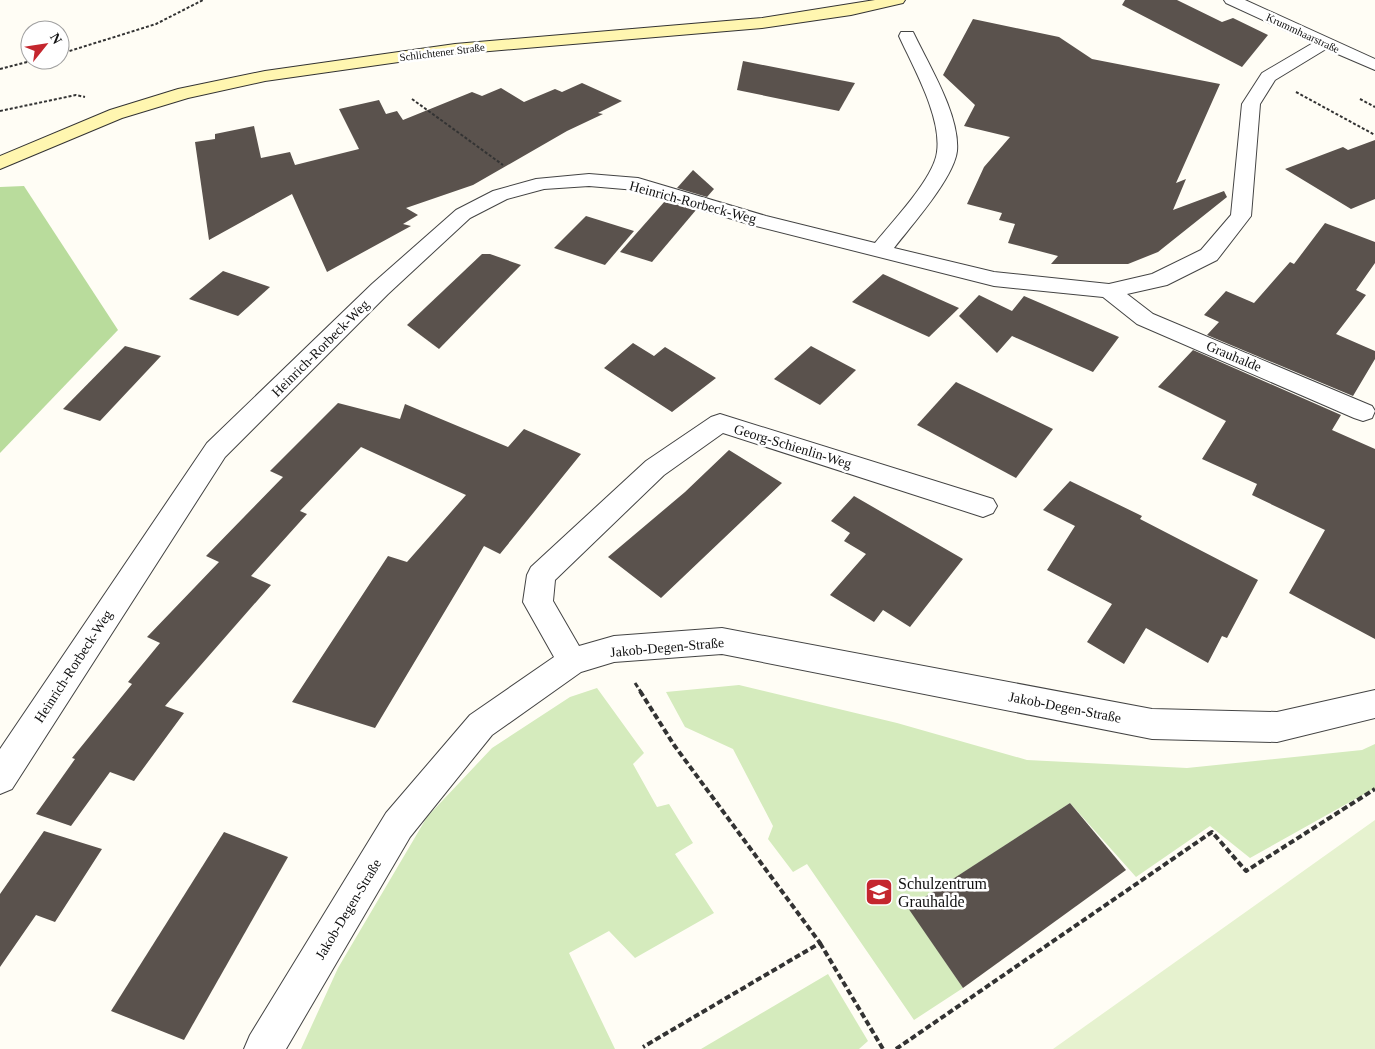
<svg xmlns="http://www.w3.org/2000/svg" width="1375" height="1049" font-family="Georgia,serif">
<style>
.green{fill:#d5ebbd}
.forest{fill:#b9dc9c}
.pitch{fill:#e6f2cf}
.building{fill:#5a524d}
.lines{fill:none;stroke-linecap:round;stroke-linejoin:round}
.minor-casing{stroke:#444;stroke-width:2}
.secondary-casing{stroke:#333;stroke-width:2}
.path-far2{stroke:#333;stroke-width:2;stroke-dasharray:3 2;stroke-linecap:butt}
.path-far1{stroke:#333;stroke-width:3;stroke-dasharray:5 2.5;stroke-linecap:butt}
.path{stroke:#333;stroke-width:4;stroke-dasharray:6 3;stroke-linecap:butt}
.minor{fill:#fff;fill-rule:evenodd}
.secondary{fill:#fff6b0;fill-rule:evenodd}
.labels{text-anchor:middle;stroke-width:5;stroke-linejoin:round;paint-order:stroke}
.far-street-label{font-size:11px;fill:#111;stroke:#fff}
.street-label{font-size:14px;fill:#111;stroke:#fff}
.near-poi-label{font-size:16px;fill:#111;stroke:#fff;text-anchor:start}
</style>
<rect width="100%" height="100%" fill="#fffdf5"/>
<g class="green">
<polygon points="739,685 897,723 1027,760 1187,768 1362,750 1375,744 1375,788 1250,858 1210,826 1136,877 1070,803 909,908 963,988 914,1020 807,864 793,872 768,839 773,826 733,749 685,727 666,692"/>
<polygon points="597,688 644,753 633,764 657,807 669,804 693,843 675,854 714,913 635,958 609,931 569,953 615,1049 301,1049 338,968 427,817 492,748 570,697"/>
<polygon points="828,974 868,1041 859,1049 701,1049"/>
</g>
<polygon class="forest" points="24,186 118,330 0,453 0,187"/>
<polygon class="pitch" points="1375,820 1375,1049 1053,1049"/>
<g class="building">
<polygon points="1125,0 1177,0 1222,22 1233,18 1268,35 1242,67 1122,5"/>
<polygon points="973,19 1059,37 1092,59 1220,84 1176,183 1186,179 1173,210 1224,191 1227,197 1158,252 1128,264 1051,264 1058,256 1008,243 1015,224 999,220 1002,213 967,204 984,167 1010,137 964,126 975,105 943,75"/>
<polygon points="743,61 855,83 839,111 737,90"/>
<polygon points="582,83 622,101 598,113 603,114 567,131 473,185 406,208 418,215 403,224 411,226 327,272 292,194 209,240 195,142 215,139 215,134 254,126 261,158 290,152 295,165 359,149 339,109 379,100 386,114 397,111 403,120 472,92 482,96 501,88 524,102 555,89 562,92"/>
<polygon points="1375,140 1375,199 1351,209 1285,169 1343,147 1348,150"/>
<polygon points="693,170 714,189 707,197 677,188"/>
<polygon points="665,201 696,210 652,262 620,252"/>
<polygon points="586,216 634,231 605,265 554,248"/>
<polygon points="1325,223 1375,242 1375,263 1356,290 1366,295 1336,334 1375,351 1375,359 1353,396 1207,335 1219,322 1204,315 1226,291 1254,303 1290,262 1294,264"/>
<polygon points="482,254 490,254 521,265 439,349 407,325"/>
<polygon points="223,271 270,287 238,316 189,299"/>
<polygon points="883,274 959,308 929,337 852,302"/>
<polygon points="979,295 1012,311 1024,296 1119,337 1093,372 1012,336 997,353 959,316"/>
<polygon points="633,343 654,356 665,347 716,378 672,412 604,368"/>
<polygon points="125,346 161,356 100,421 63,409"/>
<polygon points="811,346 856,370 820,405 774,379"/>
<polygon points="1193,350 1341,415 1332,430 1375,449 1375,639 1289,593 1325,530 1252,495 1257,484 1202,459 1226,421 1158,387"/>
<polygon points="956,382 1053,429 1016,478 917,425"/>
<polygon points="338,403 400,419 405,404 508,447 524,429 581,454 500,554 484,546 375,728 292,702 388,556 407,562 466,495 361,447 300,511 307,514 251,576 271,585 165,706 184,713 134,781 110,772 71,826 36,814 75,759 72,758 132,684 128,682 160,643 147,637 219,562 206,556 283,477 270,471"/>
<polygon points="729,450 782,483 661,598 608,557 685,492"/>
<polygon points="1070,481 1142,516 1140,519 1258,580 1227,638 1222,636 1208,663 1146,628 1124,664 1087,642 1112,604 1047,570 1075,526 1043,510"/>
<polygon points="854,496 963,559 910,627 883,610 874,622 830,595 866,554 844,541 850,533 831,521"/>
<polygon points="1070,803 1126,870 963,988 908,908"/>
<polygon points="44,831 102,849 55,922 36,915 0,967 0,894"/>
<polygon points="224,832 288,857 184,1040 111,1011"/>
</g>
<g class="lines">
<g class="minor-casing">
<g id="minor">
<path d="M 1224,0 L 1245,0 L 1375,59 L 1375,70 L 1326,49 L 1275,80 L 1260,104 L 1251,216 L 1217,260 L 1167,285 L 1127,294 L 1153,314 L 1372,406 L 1375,411 L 1372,418 L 1363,421 L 1354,418 L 1137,324 L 1103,297 L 994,286 L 752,225 L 636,190 L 589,186 L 544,189 L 507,199 L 470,218 L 388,294 L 225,457 L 12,789 L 0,794 L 0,749 L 207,443 L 372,284 L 456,210 L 493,191 L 536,179 L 589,174 L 638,178 L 766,216 L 875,243 C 892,222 934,178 937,152 C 942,117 913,67 899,36 L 901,32 L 913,32 L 915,36 C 930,67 960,116 957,151 C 954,178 911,226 894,248 L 994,272 L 1109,284 L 1152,274 L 1201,250 L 1231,215 L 1242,104 L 1262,73 L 1313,43 L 1226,3 Z"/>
<polygon points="720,414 993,499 997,506 993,513 983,517 723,433 664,475 555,580 553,601 579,646 614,636 722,628 1152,709 1277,712 1375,690 1375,718 1277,742 1152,739 722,654 614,662 581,672 492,735 410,837 286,1049 244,1049 250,1035 386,813 470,715 554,657 523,602 527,575 531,567 646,461 711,417"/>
</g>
</g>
<g class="secondary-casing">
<polygon id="secondary" points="875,0 905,0 903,3 851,15 762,28 455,54 265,81 188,98 122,118 0,169 0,156 110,110 178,89 265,71 455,44 762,18"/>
</g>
<g class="path-far2">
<polyline points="60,54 156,24 203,0"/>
<polyline points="0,69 35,60"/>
<polyline points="1296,92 1375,135"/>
<polyline points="412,99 503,165"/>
<polyline points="1360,99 1375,107"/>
<polyline points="0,111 76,95 85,97"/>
</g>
<polyline class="path-far1" points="635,683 641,692"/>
<g class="path">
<polyline points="640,691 674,745 820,943 643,1047"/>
<polyline points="820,943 883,1049"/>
<polyline points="896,1049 1212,832 1246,871 1375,789"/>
</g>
<use href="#minor" class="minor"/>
<use href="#secondary" class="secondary"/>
</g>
<defs>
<g id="school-square" transform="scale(1.4375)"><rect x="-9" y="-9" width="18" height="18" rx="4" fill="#c4262e" stroke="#fff"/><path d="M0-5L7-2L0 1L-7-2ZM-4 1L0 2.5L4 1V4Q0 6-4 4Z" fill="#fff"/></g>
</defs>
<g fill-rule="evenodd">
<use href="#school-square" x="879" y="892"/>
</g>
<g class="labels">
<g class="far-street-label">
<text transform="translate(1303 33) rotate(25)" y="4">Krummhaarstraße</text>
<text transform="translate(442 52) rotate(-7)" y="4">Schlichtener Straße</text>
</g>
<g class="street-label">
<text transform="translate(693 202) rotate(15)" y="5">Heinrich-Rorbeck-Weg</text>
<text transform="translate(320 348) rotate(-45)" y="5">Heinrich-Rorbeck-Weg</text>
<text transform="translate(1234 356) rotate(23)" y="5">Grauhalde</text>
<text transform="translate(793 446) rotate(17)" y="5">Georg-Schienlin-Weg</text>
<text transform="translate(667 647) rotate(-5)" y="5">Jakob-Degen-Straße</text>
<text transform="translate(73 666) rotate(-57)" y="5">Heinrich-Rorbeck-Weg</text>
<text transform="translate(1065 707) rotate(11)" y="5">Jakob-Degen-Straße</text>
<text transform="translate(348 909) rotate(-59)" y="5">Jakob-Degen-Straße</text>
</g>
<g class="near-poi-label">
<text x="898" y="889">Schulzentrum<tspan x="898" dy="18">Grauhalde</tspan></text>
</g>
</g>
<g transform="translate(45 45) rotate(60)"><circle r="24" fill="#ffffff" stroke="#a0a0a0"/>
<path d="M0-4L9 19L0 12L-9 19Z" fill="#c4262e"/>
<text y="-8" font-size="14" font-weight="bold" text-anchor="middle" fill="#111111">N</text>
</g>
</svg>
